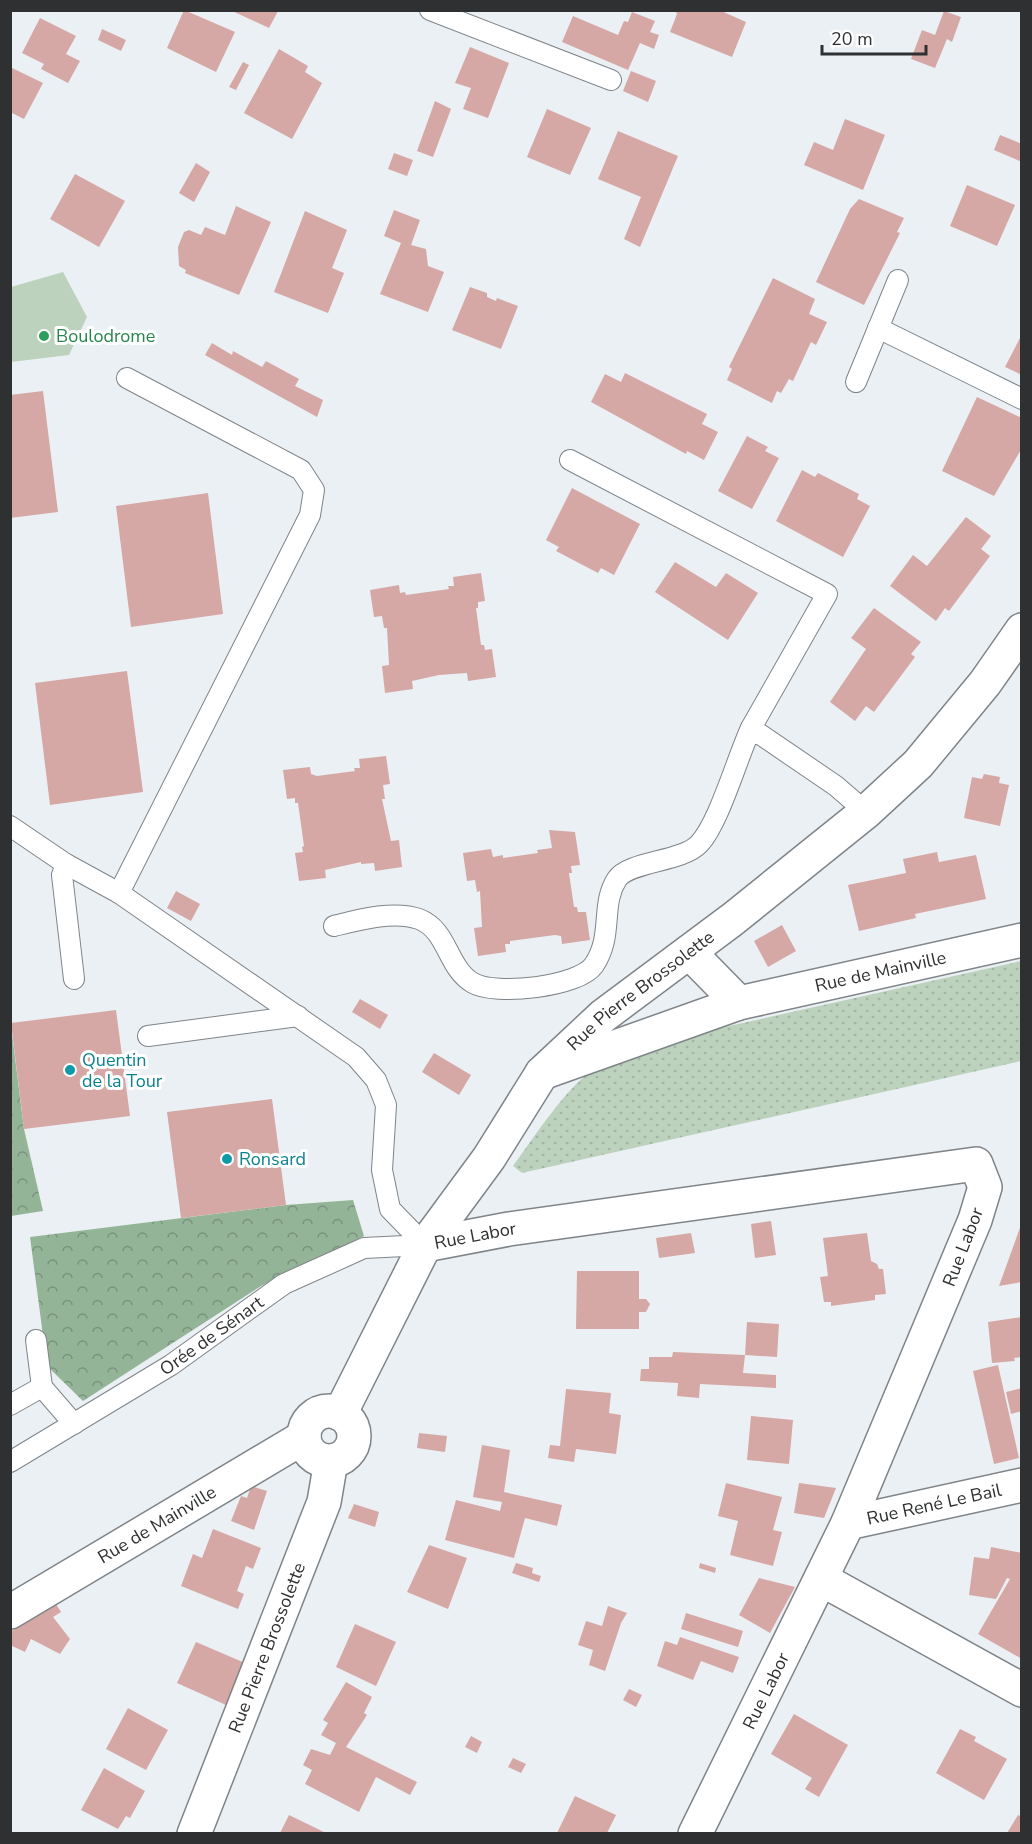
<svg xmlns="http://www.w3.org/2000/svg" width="1032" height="1844" font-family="'Nunito Sans',sans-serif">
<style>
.grass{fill:url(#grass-dots)}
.forest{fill:url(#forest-crowns)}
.park{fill:#bcd2bd}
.building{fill:#d5a8a5}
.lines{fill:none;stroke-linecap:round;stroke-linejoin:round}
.lane-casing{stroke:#7f8488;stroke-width:22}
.street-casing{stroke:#7f8488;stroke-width:36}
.secondary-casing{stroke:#7f8488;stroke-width:36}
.lane{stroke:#fff;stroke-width:20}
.street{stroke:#fff;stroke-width:33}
.secondary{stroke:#fff;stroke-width:33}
.leisure-dot{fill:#2e9e5b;stroke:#fff;stroke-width:2}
.culture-dot{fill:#0f9aa8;stroke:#fff;stroke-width:2}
.labels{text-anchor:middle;stroke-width:6;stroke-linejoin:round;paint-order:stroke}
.leisure-label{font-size:18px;fill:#27864d;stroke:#fff;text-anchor:start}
.street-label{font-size:18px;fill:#2e3032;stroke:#fff}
.culture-label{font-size:18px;fill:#0d838f;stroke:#fff;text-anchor:start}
</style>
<defs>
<pattern id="grass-dots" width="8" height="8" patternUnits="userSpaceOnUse" patternTransform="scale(1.5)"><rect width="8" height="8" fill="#bcd2bd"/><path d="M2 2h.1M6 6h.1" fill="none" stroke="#a2b5a3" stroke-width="1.8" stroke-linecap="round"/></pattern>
<pattern id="forest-crowns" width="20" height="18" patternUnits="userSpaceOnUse" patternTransform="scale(1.5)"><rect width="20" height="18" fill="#94b497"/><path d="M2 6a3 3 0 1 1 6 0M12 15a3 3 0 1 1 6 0" fill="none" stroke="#79937c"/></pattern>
</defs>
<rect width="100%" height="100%" fill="#ebf0f5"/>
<path class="grass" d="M 1021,961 L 1021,1061 L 522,1173 L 513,1166 C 538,1132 565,1088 601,1063 C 610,1057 620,1053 630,1048 Z"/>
<g class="forest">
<polygon points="10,1018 24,1129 43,1211 11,1216"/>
<polygon points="353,1200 364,1236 261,1286 83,1401 47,1366 30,1237 286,1205"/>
</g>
<polygon class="park" points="63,272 87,317 69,355 11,362 11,287"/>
<g class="building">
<polygon points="184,10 235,32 216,72 167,48"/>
<polygon points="230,10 276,10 278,11 269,28"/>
<polygon points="675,10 719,10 746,22 732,57 670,32 677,14"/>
<polygon points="944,11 961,17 952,42 947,39 935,68 911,59 922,30 935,35"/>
<polygon points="632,12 655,21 650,32 659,35 654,49 640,43 628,70 562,42 573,16 618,35 624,21 628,22"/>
<polygon points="40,18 76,36 66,54 80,61 68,83 41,69 44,64 22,53"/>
<polygon points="102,29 126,40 121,51 98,40"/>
<polygon points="470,47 509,63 488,118 463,109 471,88 455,83"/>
<polygon points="279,49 308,66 305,72 322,83 292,139 244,113"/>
<polygon points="243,62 249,65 236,90 229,87"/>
<polygon points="10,67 43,83 24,119 10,112"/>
<polygon points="631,71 656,81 648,102 623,91"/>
<polygon points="435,101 451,109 433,157 417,151"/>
<polygon points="547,109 591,128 570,175 527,157"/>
<polygon points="845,119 885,135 863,190 804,165 814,142 833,150"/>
<polygon points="618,131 678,156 640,247 624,239 641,197 598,179"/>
<polygon points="1000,135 1022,144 1022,162 994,150"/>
<polygon points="394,153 413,160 407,176 388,169"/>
<polygon points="196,163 210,172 194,202 179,193"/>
<polygon points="75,174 125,201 99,247 50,219"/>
<polygon points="967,185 1015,205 997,246 950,226"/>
<polygon points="859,199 904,218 897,232 900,233 864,305 816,282 850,209"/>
<polygon points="236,206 271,222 239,295 185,273 186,270 179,266 178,247 184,232 189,230 201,235 205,227 225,235"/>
<polygon points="394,210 420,220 411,245 426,249 428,266 444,272 428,312 380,294 401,243 384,236"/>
<polygon points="305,211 347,230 332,268 344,273 328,313 274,292"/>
<polygon points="773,278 815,299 809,314 827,322 816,345 811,342 793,381 789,379 781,393 777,391 772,403 727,380 732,369 729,367"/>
<polygon points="470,287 487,293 487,297 496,301 497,298 518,306 501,349 452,330"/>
<polygon points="1022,334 1022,375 1005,367"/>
<polygon points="212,343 232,355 233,351 262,367 266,361 299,379 295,386 323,400 317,417 205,355"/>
<polygon points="625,373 707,414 702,424 718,432 704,460 687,451 686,454 591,402 605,374 621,382"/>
<polygon points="43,391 58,512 10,518 10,395"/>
<polygon points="977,397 1022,418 1022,448 994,496 942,471"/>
<polygon points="747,436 768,447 765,451 779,458 752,509 718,491"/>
<polygon points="802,470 815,477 818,473 859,494 857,499 870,506 843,557 776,521"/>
<polygon points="572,488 640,524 614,575 601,568 598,573 556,551 559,547 546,540"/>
<polygon points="208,493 223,614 131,627 116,506"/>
<polygon points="966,517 991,536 981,549 990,556 949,611 945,608 936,621 890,586 913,555 927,566"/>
<polygon points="675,562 716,587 726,573 758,593 728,640 655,592"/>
<polygon points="481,573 485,601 478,602 478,608 476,608 481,645 484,645 485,650 492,649 496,677 468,681 467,673 439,675 412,681 413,689 385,693 382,666 389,665 387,628 384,628 382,616 374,617 370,590 399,585 400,593 405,592 406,595 449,589 448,586 454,586 453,577"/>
<polygon points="874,608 921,642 911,654 915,657 874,712 866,706 855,721 830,702 866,649 851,638"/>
<polygon points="127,671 143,792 50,805 35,683"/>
<polygon points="386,756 390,784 383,785 385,799 382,799 391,841 399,840 402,867 375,871 374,863 361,864 361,862 325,870 326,878 299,881 295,853 303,852 302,847 304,846 298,803 295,803 295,798 287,799 283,770 310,767 311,774 317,776 355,771 354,768 360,768 359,759"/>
<polygon points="984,774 1000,777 999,783 1009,785 1000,826 964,818 972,777 982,779"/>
<polygon points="549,830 575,832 580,865 571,866 572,873 569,873 574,907 577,907 578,912 586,912 590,940 562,944 561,936 555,935 510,941 510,944 505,944 506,952 478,956 474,928 482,927 480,891 477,892 475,880 467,881 463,853 491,849 493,857 503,855 503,858 538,853 537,850 552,848"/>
<polygon points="937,852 939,862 976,855 986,899 915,914 916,918 859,931 848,885 906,873 903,859"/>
<polygon points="176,891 200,904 191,921 167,908"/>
<polygon points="782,925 796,951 768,967 754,941"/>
<polygon points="360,999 388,1015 380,1029 352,1012"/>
<polygon points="116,1010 130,1116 24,1129 11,1023"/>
<polygon points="434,1053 471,1075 459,1095 422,1072"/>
<polygon points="272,1099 286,1205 181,1218 167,1112"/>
<polygon points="771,1221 776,1255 755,1258 751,1224"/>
<polygon points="1022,1225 1022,1282 999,1286 1021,1225"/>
<polygon points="691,1233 695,1253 659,1258 656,1238"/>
<polygon points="867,1233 871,1261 877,1264 879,1269 883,1269 886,1294 875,1295 875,1300 831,1306 831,1302 824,1302 820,1277 828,1276 823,1238"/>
<polygon points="577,1271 639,1271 639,1299 646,1299 650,1304 646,1312 639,1312 639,1329 576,1329"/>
<polygon points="1022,1317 1022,1357 1014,1358 1015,1361 992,1363 988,1322"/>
<polygon points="747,1322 779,1324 777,1357 745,1355"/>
<polygon points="673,1352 745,1355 743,1373 776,1375 776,1388 700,1384 699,1398 677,1396 678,1383 640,1381 641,1369 649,1369 649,1357 672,1357"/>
<polygon points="998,1365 1019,1458 994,1464 973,1371"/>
<polygon points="1022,1388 1022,1411 1011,1414 1006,1392"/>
<polygon points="566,1389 611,1393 609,1413 621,1415 616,1454 576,1449 574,1462 548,1458 550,1445 560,1446"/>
<polygon points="751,1416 793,1420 789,1464 747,1460"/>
<polygon points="419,1433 447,1436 445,1452 417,1448"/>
<polygon points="482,1445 510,1450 504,1492 562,1505 557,1526 525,1518 514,1558 445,1540 456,1500 500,1511 502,1502 473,1497"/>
<polygon points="726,1483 782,1497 773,1530 782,1532 773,1566 730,1555 738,1521 718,1516"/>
<polygon points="799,1483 836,1488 824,1518 794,1513"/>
<polygon points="251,1486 267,1491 254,1530 231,1521 241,1496 247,1498"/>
<polygon points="354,1504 379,1512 375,1527 348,1518"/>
<polygon points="213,1529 261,1548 253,1569 246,1566 237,1591 244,1594 238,1609 181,1586 193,1554 202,1558"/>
<polygon points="429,1545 467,1558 448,1609 407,1592"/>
<polygon points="991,1547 1022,1553 1022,1659 978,1634 1010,1579 1007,1578 996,1599 969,1595 974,1557 989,1559"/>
<polygon points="516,1563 533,1568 532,1573 541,1576 539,1582 512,1573"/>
<polygon points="700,1563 716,1568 715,1573 699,1568"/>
<polygon points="759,1578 795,1587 770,1633 739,1615"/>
<polygon points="56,1604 61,1612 53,1617 70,1639 60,1654 31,1639 25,1652 10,1645 10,1632"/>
<polygon points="608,1606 627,1613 621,1623 605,1671 589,1665 593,1650 578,1645 586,1621 602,1626"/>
<polygon points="686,1613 743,1631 738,1647 681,1629"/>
<polygon points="355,1624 396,1642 376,1686 336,1667"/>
<polygon points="680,1637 739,1657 733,1673 701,1661 693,1680 657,1666 665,1641 677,1645"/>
<polygon points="196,1642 245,1663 226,1705 177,1683"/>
<polygon points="346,1682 372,1697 364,1713 367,1715 346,1747 417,1782 410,1795 376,1777 359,1812 305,1784 312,1770 303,1765 311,1749 330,1755 336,1743 321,1735 328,1723 323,1720"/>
<polygon points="629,1689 642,1695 636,1707 623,1700"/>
<polygon points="128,1708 168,1730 146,1770 106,1749"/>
<polygon points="794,1714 848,1745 819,1797 805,1789 812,1778 771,1754"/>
<polygon points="960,1729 976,1737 974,1741 1007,1759 984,1800 936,1773"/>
<polygon points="471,1736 482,1742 477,1753 465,1747"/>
<polygon points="513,1758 526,1764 521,1773 508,1767"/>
<polygon points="104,1768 145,1791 130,1818 126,1816 118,1829 81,1810"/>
<polygon points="575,1796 616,1815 607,1833 557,1833"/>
<polygon points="289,1815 326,1833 280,1833"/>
<polygon points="1018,1815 1022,1817 1022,1833 1007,1833"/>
</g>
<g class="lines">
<g class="lane-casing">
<g id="lane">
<polyline points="430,10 611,80"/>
<polyline points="878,328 1022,399"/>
<polyline points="127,378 301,470 314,490 310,515 119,893 356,1057 376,1080 386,1105 382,1170 390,1209 425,1245"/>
<polyline points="856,382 898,280"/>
<polyline points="570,460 827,594 751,728"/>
<polyline points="10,826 66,864 119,893"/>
<polyline points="66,864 62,875 74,979"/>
<path d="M 334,926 C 358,920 394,910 419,919 C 448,930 447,968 473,983 C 495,996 579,987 594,965 C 614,935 600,905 617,879 C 629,861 682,862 699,844 C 719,823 737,758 751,728 L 836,786 L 866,812"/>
<polyline points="148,1036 298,1016"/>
<polyline points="36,1340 42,1387"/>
<polyline points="10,1405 42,1387 74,1424"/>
<path id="s1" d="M 10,1462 L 171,1365 L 284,1284 L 364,1248 L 425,1245"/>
</g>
</g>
<g class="street-casing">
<g id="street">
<polyline points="689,952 739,1003"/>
<path id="s2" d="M 542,1073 L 739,1003 L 1022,940"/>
<path id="s3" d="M 425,1245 L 509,1229 L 976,1164 L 985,1187 L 975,1220 L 848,1523 L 695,1834"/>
<path id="s4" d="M 848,1523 L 1022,1485"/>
<polyline points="821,1579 1022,1690"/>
<path id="s5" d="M 10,1612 L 304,1437"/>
</g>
</g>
<g class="secondary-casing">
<g id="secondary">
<circle cx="329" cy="1436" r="25"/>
<path id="s6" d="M 340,1414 L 425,1245 L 489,1158 L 542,1073 L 603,1016 L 733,919 L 866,812 L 918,764 L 985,683 L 1022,630"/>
<path id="s7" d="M 194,1834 L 324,1502 L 331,1461"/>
</g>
</g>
<use href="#lane" class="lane"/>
<use href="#street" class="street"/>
<use href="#secondary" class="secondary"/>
</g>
<circle class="leisure-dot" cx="44" cy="336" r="6"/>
<g class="culture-dot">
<circle cx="70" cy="1070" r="6"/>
<circle cx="227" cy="1159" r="6"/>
</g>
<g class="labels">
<g class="leisure-label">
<text x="56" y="342">Boulodrome</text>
</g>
<g class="street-label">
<text dy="6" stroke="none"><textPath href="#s2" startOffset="354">Rue de Mainville</textPath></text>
<text dy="6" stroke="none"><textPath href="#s6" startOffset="526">Rue Pierre Brossolette</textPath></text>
<text dy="6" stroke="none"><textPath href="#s3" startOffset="51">Rue Labor</textPath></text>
<text transform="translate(963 1247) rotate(-69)" y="6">Rue Labor</text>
<text dy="6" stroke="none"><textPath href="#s1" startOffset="238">Orée de Sénart</textPath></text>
<text dy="6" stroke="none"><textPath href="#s4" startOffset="88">Rue René Le Bail</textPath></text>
<text dy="6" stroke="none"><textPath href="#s5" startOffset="171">Rue de Mainville</textPath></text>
<text dy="6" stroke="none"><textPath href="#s7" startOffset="200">Rue Pierre Brossolette</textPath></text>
<text transform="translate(766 1691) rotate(-64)" y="6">Rue Labor</text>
</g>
<g class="culture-label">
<text x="82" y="1066">Quentin<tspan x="82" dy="21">de la Tour</tspan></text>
<text x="239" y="1165">Ronsard</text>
</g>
</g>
<rect width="1032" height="1844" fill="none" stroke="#2e3032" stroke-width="24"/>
<path d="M822 45v9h104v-9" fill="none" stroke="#2e3032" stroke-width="3"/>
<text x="831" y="45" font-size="18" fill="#2e3032" stroke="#ffffff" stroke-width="4.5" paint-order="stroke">20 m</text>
</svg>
